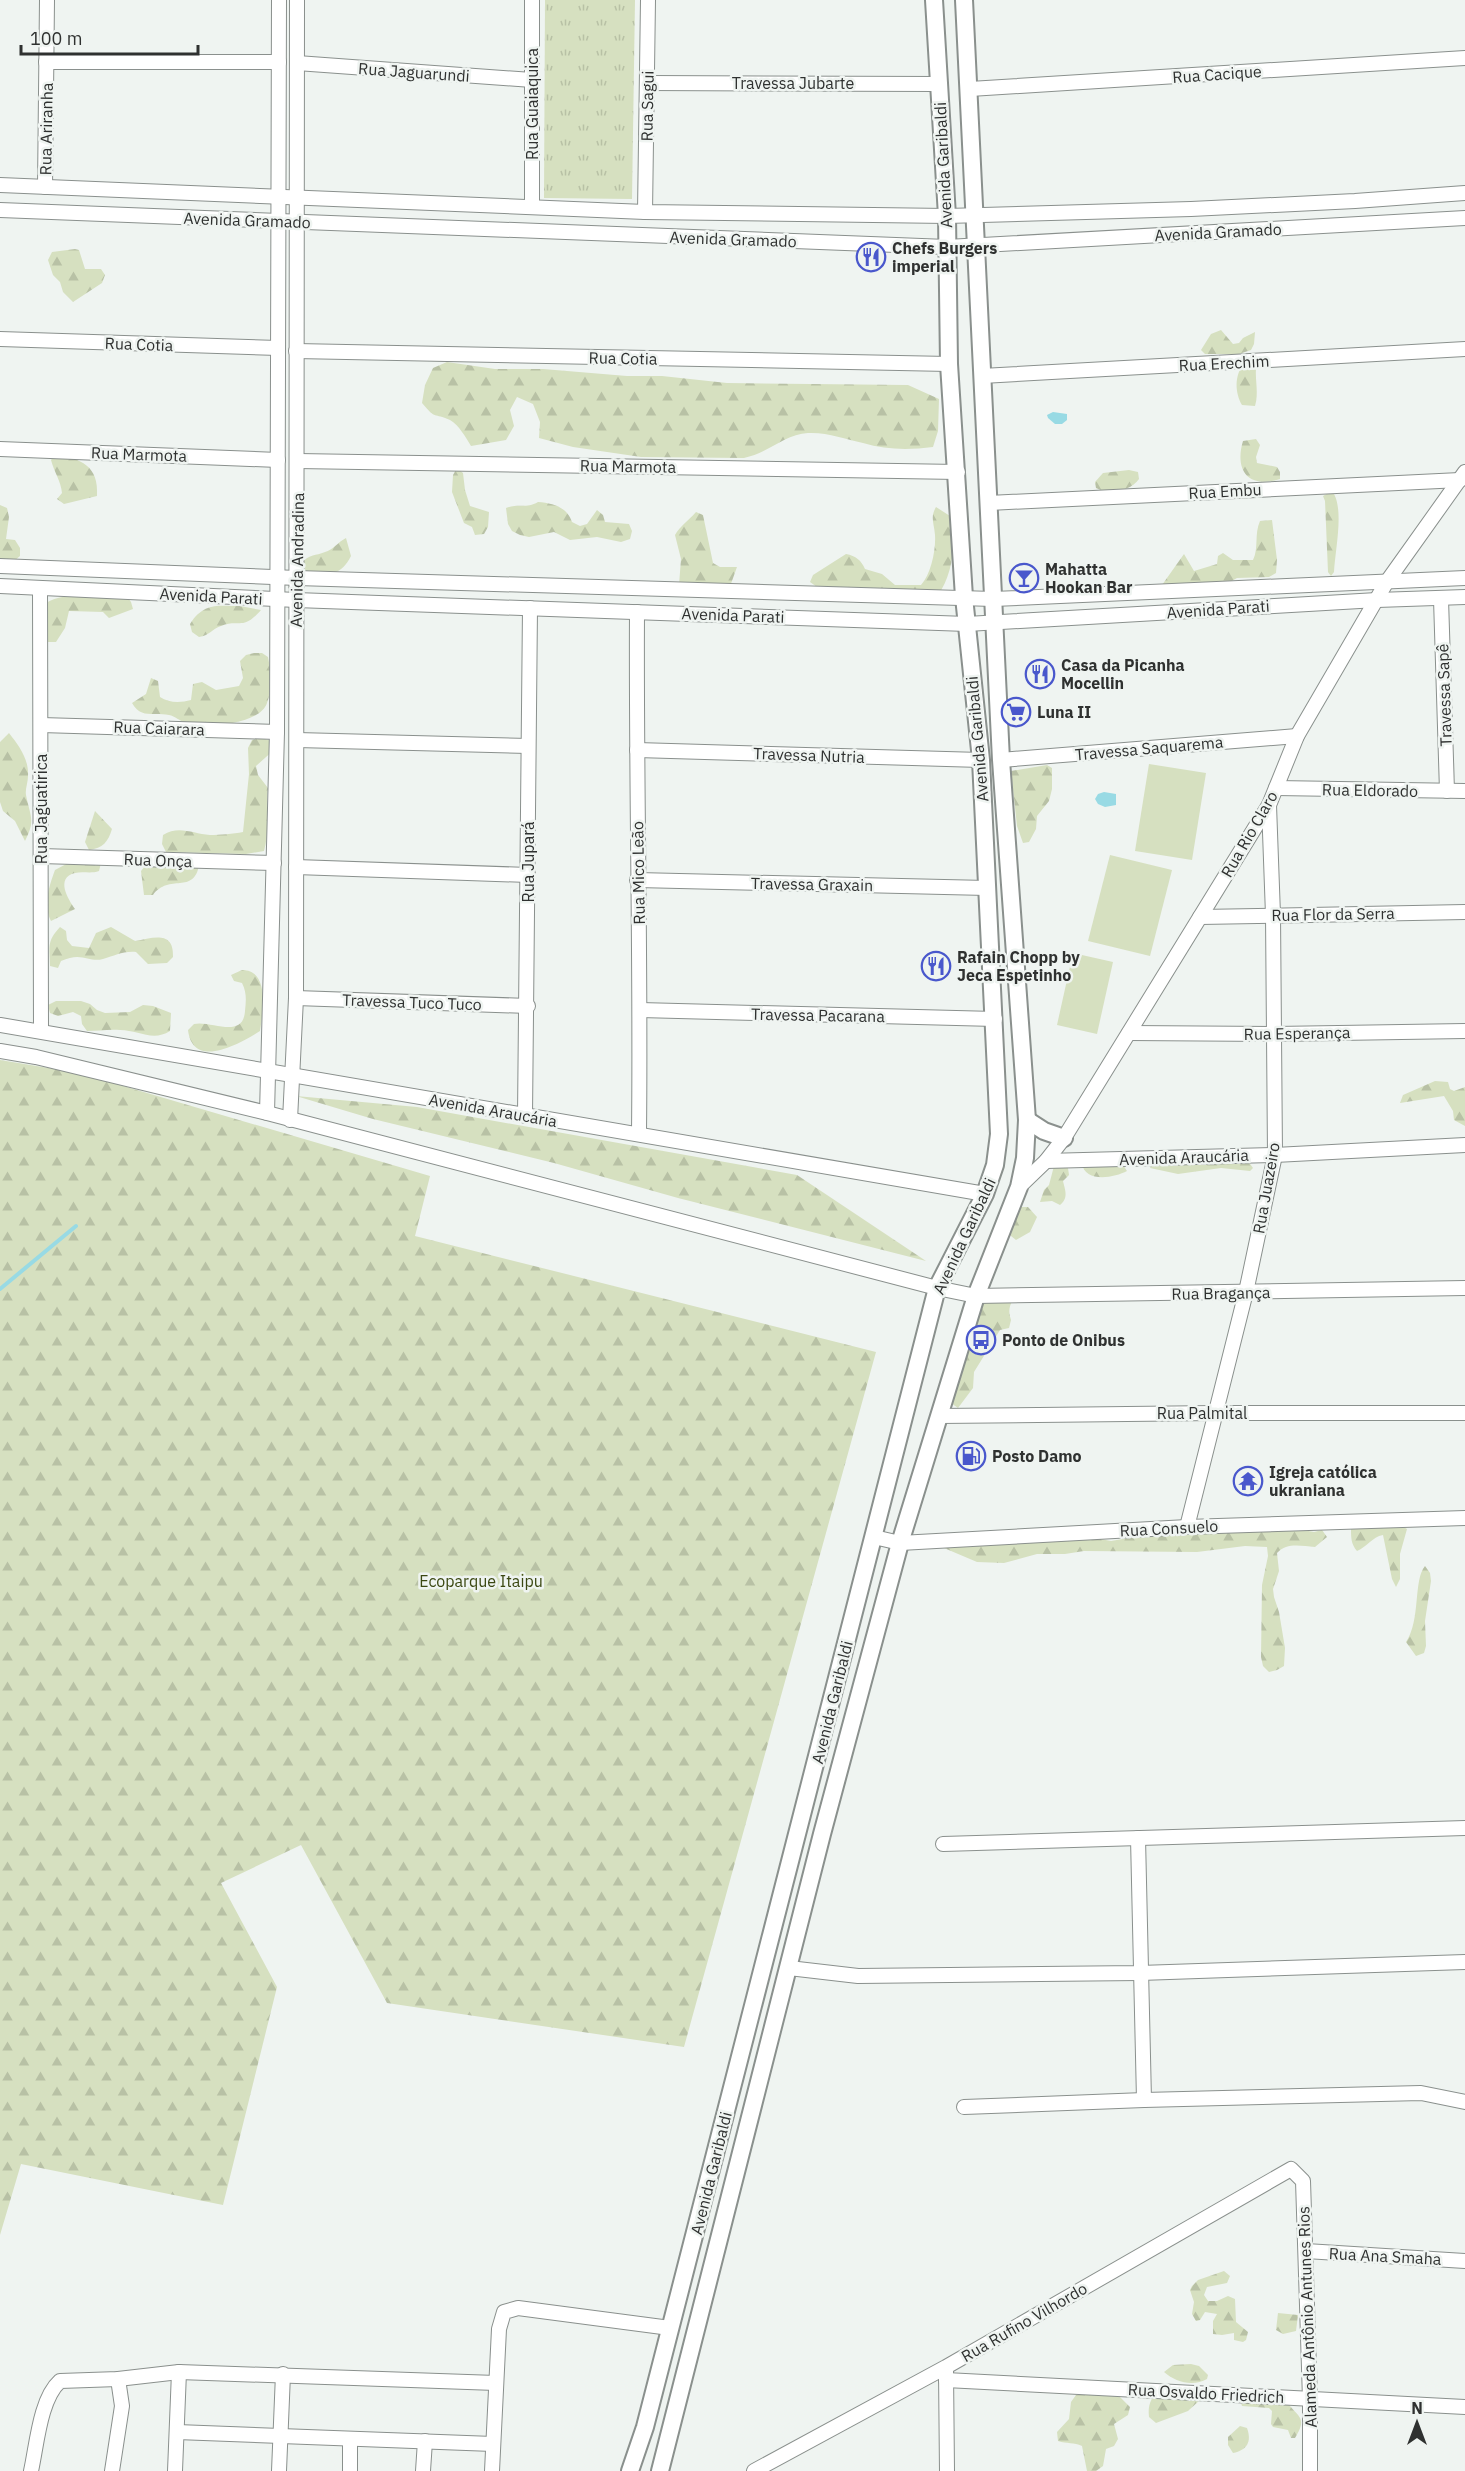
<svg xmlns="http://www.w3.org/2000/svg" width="1465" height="2471" font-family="'IBM Plex Sans',sans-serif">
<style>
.grass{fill:url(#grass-tufts)}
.forest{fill:url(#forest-firs)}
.pitch{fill:#d6e0c0}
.water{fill:#98dae4}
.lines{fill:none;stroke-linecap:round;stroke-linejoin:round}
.stream{stroke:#98dae4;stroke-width:4}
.minor-casing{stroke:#8a908d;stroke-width:16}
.major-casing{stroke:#8a908d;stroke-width:20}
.minor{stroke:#fff;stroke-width:14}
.major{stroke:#fff;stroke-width:16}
.labels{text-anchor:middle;stroke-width:5;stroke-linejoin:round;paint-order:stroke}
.street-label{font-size:16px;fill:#2f3130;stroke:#eff4f1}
.poi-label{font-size:16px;font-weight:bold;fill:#2f3130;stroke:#eff4f1;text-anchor:start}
.park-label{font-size:16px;fill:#3b4812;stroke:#eff4f1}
</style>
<defs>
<pattern id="grass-tufts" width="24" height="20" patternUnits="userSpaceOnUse" patternTransform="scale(1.5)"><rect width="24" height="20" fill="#d6e0c0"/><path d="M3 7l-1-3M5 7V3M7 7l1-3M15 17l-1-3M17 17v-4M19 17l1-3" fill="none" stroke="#b8c1a5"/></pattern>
<pattern id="forest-firs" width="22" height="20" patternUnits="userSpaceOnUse" patternTransform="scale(1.5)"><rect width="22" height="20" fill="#d6e0c0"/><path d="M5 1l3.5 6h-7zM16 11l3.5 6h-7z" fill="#b8c1a5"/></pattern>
</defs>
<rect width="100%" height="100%" fill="#eff4f1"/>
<polygon class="grass" points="545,0 635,0 632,199 544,198"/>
<g class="forest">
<polygon points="75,249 79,250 85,269 101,269 105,275 102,283 73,302 63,292 60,282 53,275 48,260 52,252"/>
<polygon points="1221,330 1233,344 1239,343 1243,338 1255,332 1254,344 1251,350 1239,354 1205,354 1201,350 1211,334"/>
<path d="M 447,362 L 495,369 L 543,369 L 627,376 L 662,376 L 727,383 L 908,385 L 939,399 L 938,431 L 933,447 C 909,450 886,450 863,443 C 845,439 827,432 808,433 C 785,434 769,453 744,458 L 641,457 L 573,447 L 539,438 L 540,422 L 533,404 L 517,397 L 510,410 L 514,426 L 506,440 L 471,446 C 466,438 459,425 450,420 C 433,412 437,421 422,403 L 425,385 L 433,368 Z"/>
<path d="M 1244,364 L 1250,364 L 1256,368 C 1255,381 1259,393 1255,406 L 1242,405 C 1235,393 1234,375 1244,364 Z"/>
<path d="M 1256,439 L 1260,445 L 1256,457 L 1257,463 L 1277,467 L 1280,472 L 1280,479 C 1249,489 1234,471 1243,441 Z"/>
<path d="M 55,455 C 81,458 99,466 97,496 L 64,504 L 57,499 L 62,493 C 61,481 54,472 51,460 Z"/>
<polygon points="457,468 463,473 465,490 470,506 489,512 488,527 484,534 475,535 472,527 464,523 452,492 453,475"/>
<path d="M 1129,470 L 1138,472 L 1139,479 C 1131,491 1109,495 1096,488 L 1095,482 L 1103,473 Z"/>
<path d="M 1332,491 C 1345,507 1335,550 1334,572 L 1331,576 L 1328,572 L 1325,501 L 1323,496 Z"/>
<path d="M 538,502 C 553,503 567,507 572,522 L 580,526 L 587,524 L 597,510 L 603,515 L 605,522 L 629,524 L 632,531 L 630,539 L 621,542 L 597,537 L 570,540 L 554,532 L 529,537 L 520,535 L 512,531 L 508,524 L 506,508 C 519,503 526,509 538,502 Z"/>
<polygon points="0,505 7,508 9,517 6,539 15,540 20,548 20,556 13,562 0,564"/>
<path d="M 936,507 L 950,516 C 957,541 953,574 938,595 L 882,588 L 817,587 L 810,582 L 813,575 L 846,554 C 856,556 861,560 865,569 L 882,574 L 895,585 L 921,585 C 931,574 936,550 935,535 C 934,523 930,517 936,507 Z"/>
<path d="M 696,512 L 703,515 L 713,563 L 720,567 L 737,567 L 728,592 L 679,585 L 681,559 L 675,535 C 680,526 689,520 696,512 Z"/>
<path d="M 1272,520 L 1277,560 L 1276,573 L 1269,577 L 1237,578 L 1226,584 L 1162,585 L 1184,554 L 1194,571 L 1217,564 L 1218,556 L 1223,553 L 1233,560 L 1253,560 C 1259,548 1254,534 1260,521 Z"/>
<path d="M 346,538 L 351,556 C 341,576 330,574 310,576 L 302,570 L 302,562 C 310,554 315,556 325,552 C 333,550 338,542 346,538 Z"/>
<path d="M 126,595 L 131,602 L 133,609 L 109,618 L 103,612 L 69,611 L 65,628 L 56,642 L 48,642 L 44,635 L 46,603 C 70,589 100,599 126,595 Z"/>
<path d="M 240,606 L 261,610 C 242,632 240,618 221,626 C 212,629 209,636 199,637 L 192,632 L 190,624 C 204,602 218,606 240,606 Z"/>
<path d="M 254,653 L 262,653 L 268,657 C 271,671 272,690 267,703 C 260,725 203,729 185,723 C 180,721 175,716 169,715 C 153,712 141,719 132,703 L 146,694 L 151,678 L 158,681 L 160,697 C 169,703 180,703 191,700 L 193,684 L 202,682 L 216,690 L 239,686 L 243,678 L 240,661 L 246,655 Z"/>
<path d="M 9,733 C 19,746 29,759 28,776 C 28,783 25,789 26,795 C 30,816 36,820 25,841 L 15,821 L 3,811 L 0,802 L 0,742 Z"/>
<path d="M 261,738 L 272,741 L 275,749 L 256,766 L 258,775 L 268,788 C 265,809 270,831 264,851 L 246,854 L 166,852 L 162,844 L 163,835 C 179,825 193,834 210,835 C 220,835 233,834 243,832 L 249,774 L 248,748 L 252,740 Z"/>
<polygon points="1047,765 1052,768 1052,789 1049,801 1037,816 1036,829 1029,842 1023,843 1017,826 1011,771"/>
<path d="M 95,811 L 112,829 C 108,842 103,848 89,850 L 85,842 Z"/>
<path d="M 70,862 L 101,863 L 99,871 C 91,874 83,871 75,873 C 55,878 68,899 75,909 L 51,921 C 43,905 49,886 55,870 Z"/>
<path d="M 146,865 L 199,865 C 194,895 169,873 153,895 L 144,895 L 141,871 Z"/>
<path d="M 60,927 L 66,931 L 67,940 L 72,946 L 89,948 L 96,933 L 111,927 L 135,941 C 153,938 174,930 173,957 L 167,963 L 148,964 L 136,952 C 122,951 115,956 103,959 C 89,963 82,951 61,961 L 58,968 L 50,966 C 50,947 46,942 60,927 Z"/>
<path d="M 242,970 C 270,970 263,1012 260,1031 C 241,1043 193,1071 188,1030 L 194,1024 C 211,1020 243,1040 245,1011 C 246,1001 247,993 242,983 L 234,981 L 231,975 Z"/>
<path d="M 56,1001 L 81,1001 L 90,1004 L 97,1010 L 105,1013 L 130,1012 L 143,1005 L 153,1006 L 171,1013 L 170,1031 C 153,1042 138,1030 120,1030 C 109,1029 98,1031 87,1031 L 82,1024 L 81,1016 L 73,1012 L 58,1016 L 50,1013 L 48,1005 Z"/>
<polygon points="0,1060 79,1073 430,1176 415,1236 876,1352 684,2047 387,2003 301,1845 221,1883 277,1987 223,2205 21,2164 0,2235"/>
<polygon points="1435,1081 1448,1082 1450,1089 1454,1091 1465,1087 1465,1126 1454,1120 1453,1111 1444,1096 1400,1103 1403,1095"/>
<polygon points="296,1096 417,1107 797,1175 926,1261 678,1198 554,1163 373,1119"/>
<polygon points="1233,1161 1248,1161 1253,1168 1250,1171 1221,1168 1178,1174 1150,1168 1153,1162 1222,1163"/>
<path d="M 1082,1163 L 1123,1165 L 1127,1171 C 1114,1178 1084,1183 1082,1163 Z"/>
<path d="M 1065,1165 L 1068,1168 L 1069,1175 L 1063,1181 C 1065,1190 1069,1198 1060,1205 L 1052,1201 L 1040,1202 L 1044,1190 L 1049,1185 L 1054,1166 Z"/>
<polygon points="1020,1207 1028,1207 1037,1217 1030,1232 1016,1240 1006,1232"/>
<path d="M 1014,1298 C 1009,1306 1008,1311 1011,1320 L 1009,1328 L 1000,1330 L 974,1372 L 973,1388 L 958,1408 L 951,1403 L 982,1299 Z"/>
<path d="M 1400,1525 L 1407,1529 L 1400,1554 L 1400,1579 L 1396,1587 L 1392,1579 L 1383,1535 C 1372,1537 1367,1547 1357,1551 C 1351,1544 1351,1538 1351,1528 Z"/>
<path d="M 1298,1529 L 1314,1532 L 1322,1530 L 1327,1537 L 1315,1547 C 1301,1546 1287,1542 1277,1553 L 1279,1571 L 1273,1589 L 1274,1597 L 1279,1612 L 1285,1648 L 1284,1666 L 1277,1670 L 1269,1672 L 1263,1666 L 1261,1657 L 1262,1585 L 1268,1556 L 1267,1547 L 1245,1546 L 1197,1552 L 1084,1551 L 1065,1554 L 1037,1554 L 1004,1563 L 977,1562 L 944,1548 L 957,1542 L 1095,1538 L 1111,1541 L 1140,1536 Z"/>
<path d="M 1425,1566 L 1430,1573 L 1431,1581 L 1425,1621 L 1426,1646 L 1424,1653 L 1416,1656 L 1406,1642 C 1421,1620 1413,1580 1425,1566 Z"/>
<polygon points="1224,2271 1230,2276 1227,2283 1207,2287 1204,2295 1208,2301 1217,2301 1228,2296 1235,2299 1236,2322 1248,2332 1246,2340 1243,2342 1234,2340 1234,2333 1222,2335 1213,2334 1213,2321 1217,2314 1205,2312 1200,2320 1196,2321 1192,2314 1194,2302 1190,2290 1192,2286 1198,2280"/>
<polygon points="1278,2313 1298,2315 1296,2331 1283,2334 1276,2330"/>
<path d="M 1191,2364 L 1199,2366 L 1208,2375 L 1207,2379 C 1193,2387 1175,2382 1164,2372 L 1173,2365 Z"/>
<path d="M 1100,2390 L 1118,2395 L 1130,2407 L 1128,2415 L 1114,2424 L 1118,2439 L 1114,2446 L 1106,2449 L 1103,2466 L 1096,2471 L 1087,2471 L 1082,2446 C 1074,2442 1067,2444 1058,2441 L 1057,2432 L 1069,2419 L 1071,2402 L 1076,2395 Z"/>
<path d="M 1155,2394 L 1201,2399 L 1188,2411 L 1156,2423 L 1149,2417 C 1148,2408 1149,2402 1155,2394 Z"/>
<path d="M 1285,2398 C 1294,2417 1310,2414 1295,2438 L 1291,2438 L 1288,2430 L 1273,2427 L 1271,2424 L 1272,2411 L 1269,2408 L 1242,2406 L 1241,2403 L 1244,2400 Z"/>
<path d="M 1240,2426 L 1247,2428 C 1252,2442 1247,2450 1233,2453 L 1228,2445 L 1228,2437 Z"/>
</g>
<g class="pitch">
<polygon points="1149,764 1206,773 1192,860 1135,851"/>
<polygon points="1110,855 1172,870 1150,956 1088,941"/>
<polygon points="1073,953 1113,962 1097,1034 1057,1025"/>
</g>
<g class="water">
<polygon points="1053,412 1067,414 1067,420 1062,424 1055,424 1048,418 1047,415"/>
<polygon points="1104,792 1116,794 1116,805 1105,807 1098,804 1095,799 1098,794"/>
</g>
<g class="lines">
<polyline class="stream" points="0,1289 76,1226"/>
<g class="minor-casing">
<g id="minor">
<polyline points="46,62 279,62"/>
<polyline points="297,63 532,80"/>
<polyline points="648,83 939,84"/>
<polyline points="970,89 1465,58"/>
<polyline points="0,185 645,212 947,216 1191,209 1355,201 1465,193"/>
<polyline points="45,187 47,0"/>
<polyline points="532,207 532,0"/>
<polyline points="0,210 947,247 1465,218"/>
<polyline points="645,212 648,0"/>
<polyline points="0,339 278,348"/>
<polyline points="296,351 949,364"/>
<polyline points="982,376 1465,349"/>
<polyline points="0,449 278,460"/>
<polyline points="298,461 958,472"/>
<polyline points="989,503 1460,480"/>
<polyline points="0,566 297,578 993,599 1465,578"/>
<polyline points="0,586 296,600 967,624 1377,600 1465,597"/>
<polyline points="40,588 41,1031"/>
<polyline points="1441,599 1447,791"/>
<path d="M 637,612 C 636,786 641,959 639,1133"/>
<polyline points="41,725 277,732"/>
<polyline points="297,740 528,746"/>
<polyline points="637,750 981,760"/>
<polyline points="1001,760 1297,736"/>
<polyline points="1276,788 1465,791"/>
<polyline points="41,856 274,863"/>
<polyline points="296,867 528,875"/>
<polyline points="637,880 987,888"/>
<polyline points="1200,917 1465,912"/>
<polyline points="296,998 528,1006"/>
<polyline points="640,1010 995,1019"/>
<polyline points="0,1025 985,1194"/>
<polyline points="1129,1033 1275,1034 1465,1031"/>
<polyline points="0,1051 36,1057 267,1113 937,1288 976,1296 1465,1288"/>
<polyline points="267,1113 277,732 279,0"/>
<polyline points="525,1116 530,608"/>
<polyline points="290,1120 296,998 297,0"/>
<polyline points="1046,1161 1275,1155 1465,1145"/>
<polyline points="1019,1187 1046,1161 1064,1138 1269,805 1297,736 1386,583 1465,472"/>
<polyline points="939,1416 1216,1413 1465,1413"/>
<polyline points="1187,1527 1246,1292 1275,1155 1273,915 1269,805"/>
<polyline points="874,1537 900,1543 1187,1527 1465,1518"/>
<polyline points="1138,1838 1144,2100"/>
<polyline points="943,1844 1465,1828"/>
<polyline points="789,1968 858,1976 1140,1973 1465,1962"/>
<polyline points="964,2107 1144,2100 1421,2093 1465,2102"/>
<polyline points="1306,2251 1465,2261"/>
<polyline points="946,2371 947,2471"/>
<polyline points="946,2380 1465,2407"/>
<polyline points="177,2432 493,2444"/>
<path d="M 31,2471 C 37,2444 40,2399 60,2381 L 118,2379 L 179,2372 L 496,2383"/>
<polyline points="112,2471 122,2406 118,2379"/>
<polyline points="175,2471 179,2372"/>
<polyline points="279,2471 283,2374"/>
<polyline points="350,2471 350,2439"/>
<polyline points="423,2471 425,2441"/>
<polyline points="492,2471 499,2329 504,2312 518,2308 670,2328"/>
<polyline points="754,2471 946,2367 1291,2169 1303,2181 1310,2399 1310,2471"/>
</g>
</g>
<g class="major-casing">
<g id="major">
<polyline points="1027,1120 1044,1131 1064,1138"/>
<polyline points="630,2471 645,2427 937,1288 985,1194 995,1165 999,1134 981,760 964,597 949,364 947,216 934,0"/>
<polyline points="660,2471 822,1834 900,1543 976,1296 1019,1187 1025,1158 1027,1120 1001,760 964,0"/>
</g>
</g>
<use href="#minor" class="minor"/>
<use href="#major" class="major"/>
</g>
<defs>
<g id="restaurant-ring" transform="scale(1.5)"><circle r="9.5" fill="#eff4f1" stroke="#4957cc" stroke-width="1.5"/><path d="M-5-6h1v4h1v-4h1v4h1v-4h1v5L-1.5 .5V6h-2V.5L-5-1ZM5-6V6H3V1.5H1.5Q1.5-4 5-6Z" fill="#4957cc"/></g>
<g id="bar-ring" transform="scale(1.5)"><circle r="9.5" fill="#eff4f1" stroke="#4957cc" stroke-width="1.5"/><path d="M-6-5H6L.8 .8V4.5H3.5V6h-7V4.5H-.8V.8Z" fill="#4957cc"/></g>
<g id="supermarket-ring" transform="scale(1.5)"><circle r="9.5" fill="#eff4f1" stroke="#4957cc" stroke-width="1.5"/><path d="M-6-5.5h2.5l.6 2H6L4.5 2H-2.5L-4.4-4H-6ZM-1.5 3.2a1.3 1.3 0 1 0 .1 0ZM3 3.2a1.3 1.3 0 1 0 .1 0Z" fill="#4957cc"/></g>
<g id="bus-ring" transform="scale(1.5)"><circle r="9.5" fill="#eff4f1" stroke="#4957cc" stroke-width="1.5"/><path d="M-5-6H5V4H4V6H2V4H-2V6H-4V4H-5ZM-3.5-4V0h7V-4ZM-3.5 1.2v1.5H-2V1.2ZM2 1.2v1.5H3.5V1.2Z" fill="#4957cc"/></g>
<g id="fuel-ring" transform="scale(1.5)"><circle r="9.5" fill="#eff4f1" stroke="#4957cc" stroke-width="1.5"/><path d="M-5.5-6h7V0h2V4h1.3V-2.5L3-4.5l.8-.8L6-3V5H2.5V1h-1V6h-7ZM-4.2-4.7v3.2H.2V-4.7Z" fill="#4957cc"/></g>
<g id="temple-ring" transform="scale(1.5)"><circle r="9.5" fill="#eff4f1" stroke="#4957cc" stroke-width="1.5"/><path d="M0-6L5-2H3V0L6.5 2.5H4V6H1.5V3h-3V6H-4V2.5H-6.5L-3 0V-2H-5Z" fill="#4957cc"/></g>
</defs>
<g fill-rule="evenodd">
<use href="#restaurant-ring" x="871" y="257"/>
<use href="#bar-ring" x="1024" y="578"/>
<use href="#restaurant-ring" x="1040" y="674"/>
<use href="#supermarket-ring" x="1016" y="712"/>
<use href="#restaurant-ring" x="936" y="966"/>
<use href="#bus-ring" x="981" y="1340"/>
<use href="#fuel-ring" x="971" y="1456"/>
<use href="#temple-ring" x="1248" y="1481"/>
</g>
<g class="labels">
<g class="street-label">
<text transform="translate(414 72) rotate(4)" y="6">Rua Jaguarundi</text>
<text transform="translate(1217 74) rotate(-4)" y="6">Rua Cacique</text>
<text x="793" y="89">Travessa Jubarte</text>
<text transform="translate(532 104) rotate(-90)" y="6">Rua Guaiaquica</text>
<text transform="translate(647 106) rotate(-89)" y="6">Rua Sagui</text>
<text transform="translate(46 129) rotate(-89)" y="6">Rua Ariranha</text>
<text transform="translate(943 165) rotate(-93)" y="6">Avenida Garibaldi</text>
<text transform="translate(247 220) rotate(2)" y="6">Avenida Gramado</text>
<text transform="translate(1218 232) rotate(-3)" y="6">Avenida Gramado</text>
<text transform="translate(733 239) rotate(2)" y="6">Avenida Gramado</text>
<text transform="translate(139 344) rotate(2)" y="6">Rua Cotia</text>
<text transform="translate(623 358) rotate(1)" y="6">Rua Cotia</text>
<text transform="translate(1224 363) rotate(-3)" y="6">Rua Erechim</text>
<text transform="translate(139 454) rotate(2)" y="6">Rua Marmota</text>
<text transform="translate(628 466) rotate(1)" y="6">Rua Marmota</text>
<text transform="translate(1225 491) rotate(-3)" y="6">Rua Embu</text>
<text transform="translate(297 560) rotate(-89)" y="6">Avenida Andradina</text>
<text transform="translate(211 596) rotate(3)" y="6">Avenida Parati</text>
<text transform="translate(1218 609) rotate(-4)" y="6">Avenida Parati</text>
<text transform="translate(733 615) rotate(2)" y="6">Avenida Parati</text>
<text transform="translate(1444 695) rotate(-92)" y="6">Travessa Sapê</text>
<text transform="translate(159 728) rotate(2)" y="6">Rua Caiarara</text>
<text transform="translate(977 739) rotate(-95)" y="6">Avenida Garibaldi</text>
<text transform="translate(1149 748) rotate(-5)" y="6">Travessa Saquarema</text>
<text transform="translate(809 755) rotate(2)" y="6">Travessa Nutria</text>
<text transform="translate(1370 790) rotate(1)" y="6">Rua Eldorado</text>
<text transform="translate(41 809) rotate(-90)" y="6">Rua Jaguatirica</text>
<text transform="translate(1249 834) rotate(-60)" y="6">Rua Rio Claro</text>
<text transform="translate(158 860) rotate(2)" y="6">Rua Onça</text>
<text transform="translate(528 862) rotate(-90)" y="6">Rua Jupará</text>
<text transform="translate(638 873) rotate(-91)" y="6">Rua Mico Leão</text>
<text transform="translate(812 884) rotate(1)" y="6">Travessa Graxain</text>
<text transform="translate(1333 914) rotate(-1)" y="6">Rua Flor da Serra</text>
<text transform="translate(412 1002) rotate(2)" y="6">Travessa Tuco Tuco</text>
<text transform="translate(818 1015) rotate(1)" y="6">Travessa Pacarana</text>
<text transform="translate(1297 1033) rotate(-1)" y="6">Rua Esperança</text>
<text transform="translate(493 1110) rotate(10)" y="6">Avenida Araucária</text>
<text transform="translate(1184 1157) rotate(-2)" y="6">Avenida Araucária</text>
<text transform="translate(1266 1188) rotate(-80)" y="6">Rua Juazeiro</text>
<text transform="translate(964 1236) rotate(-65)" y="6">Avenida Garibaldi</text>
<text transform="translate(1221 1293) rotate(-1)" y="6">Rua Bragança</text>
<text x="1202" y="1419">Rua Palmital</text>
<text transform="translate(1169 1528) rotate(-3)" y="6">Rua Consuelo</text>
<text transform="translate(832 1702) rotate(-76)" y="6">Avenida Garibaldi</text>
<text transform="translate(711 2173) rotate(-76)" y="6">Avenida Garibaldi</text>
<text transform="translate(1385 2256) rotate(3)" y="6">Rua Ana Smaha</text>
<text transform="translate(1307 2317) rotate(-92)" y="6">Alameda Antônio Antunes Rios</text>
<text transform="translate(1024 2322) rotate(-30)" y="6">Rua Rufino Vilhordo</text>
<text transform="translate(1206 2393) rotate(3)" y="6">Rua Osvaldo Friedrich</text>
</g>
<g class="poi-label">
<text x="892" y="254">Chefs Burgers<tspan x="892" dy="18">imperial</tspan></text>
<text x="1045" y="575">Mahatta<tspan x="1045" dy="18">Hookan Bar</tspan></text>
<text x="1061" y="671">Casa da Picanha<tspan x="1061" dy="18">Mocellin</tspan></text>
<text x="1037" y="718">Luna II</text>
<text x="957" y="963">Rafain Chopp by<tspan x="957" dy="18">Jeca Espetinho</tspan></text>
<text x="1002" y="1346">Ponto de Onibus</text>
<text x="992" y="1462">Posto Damo</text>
<text x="1269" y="1478">Igreja católica<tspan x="1269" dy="18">ukraniana</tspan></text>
</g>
<g class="park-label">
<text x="481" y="1587">Ecoparque Itaipu</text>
</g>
</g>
<g transform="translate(1417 2423)" stroke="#eff4f1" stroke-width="4.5" paint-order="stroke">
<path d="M0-4.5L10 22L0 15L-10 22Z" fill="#2f3130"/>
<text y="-9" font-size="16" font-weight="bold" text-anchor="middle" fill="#2f3130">N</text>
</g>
<path d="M21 45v9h177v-9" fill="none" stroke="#2f3130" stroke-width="3"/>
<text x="30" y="45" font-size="18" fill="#2f3130" stroke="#eff4f1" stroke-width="4.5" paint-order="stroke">100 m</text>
</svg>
